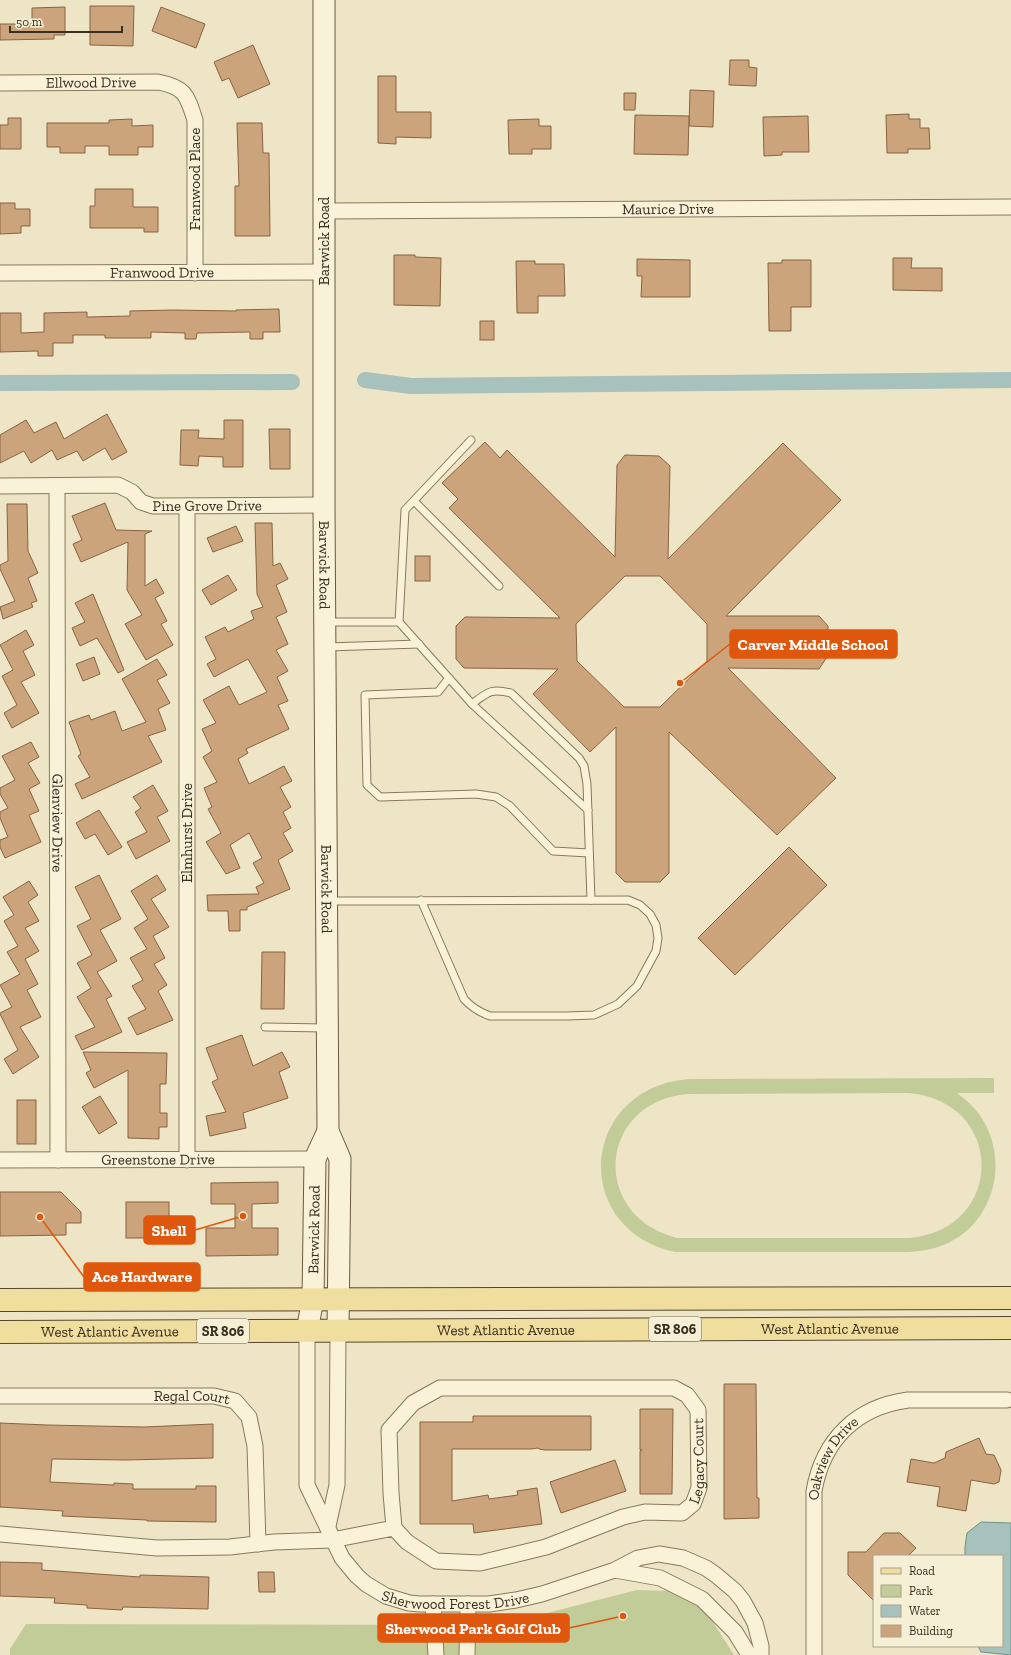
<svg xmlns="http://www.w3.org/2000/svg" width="1011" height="1655" font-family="'Zilla Slab',serif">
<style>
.green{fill:#c2cc99;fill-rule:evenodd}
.water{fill:#a7c1bc;stroke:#6e908a}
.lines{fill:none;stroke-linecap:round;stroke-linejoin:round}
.canal{stroke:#a7c1bc;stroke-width:16}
.building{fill:#cca47c;stroke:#886341;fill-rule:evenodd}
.lane-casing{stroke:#89785b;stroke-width:9}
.street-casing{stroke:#89785b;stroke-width:17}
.secondary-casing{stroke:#6b593f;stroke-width:23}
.primary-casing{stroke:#574530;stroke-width:24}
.lane{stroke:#f9f2d9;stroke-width:7}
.street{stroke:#f9f2d9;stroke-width:15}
.secondary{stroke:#f9f2d9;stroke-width:21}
.primary{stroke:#f0de9e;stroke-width:22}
.labels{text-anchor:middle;stroke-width:3;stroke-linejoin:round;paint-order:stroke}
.shield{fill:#f5efd5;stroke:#716856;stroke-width:1}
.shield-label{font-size:14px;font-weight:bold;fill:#392e1f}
.street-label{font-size:15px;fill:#392e1f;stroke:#f5efd5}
.leader{fill:none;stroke:#df570d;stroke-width:1.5}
.callout-dot{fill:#df570d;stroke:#f5efd5;stroke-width:1.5}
.callout{fill:#df570d;stroke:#df570d;stroke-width:1.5}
.callout-label{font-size:16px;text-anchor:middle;font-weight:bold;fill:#fff}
</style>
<rect width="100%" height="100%" fill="#eee5c6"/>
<g class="green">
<path d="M 994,1078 L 994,1093 L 957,1093 C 965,1099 973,1106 979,1114 C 1010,1157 996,1220 948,1243 C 935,1249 923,1251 909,1252 L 675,1252 C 570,1229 579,1089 688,1079 ZM 908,1093 C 1006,1101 1006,1229 909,1238 L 677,1238 C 589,1216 598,1101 688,1094 Z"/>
<polygon points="637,1590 669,1591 704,1608 734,1655 10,1655 10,1649 26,1624 500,1625"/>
</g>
<polygon class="water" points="981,1522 1011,1523 1011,1655 981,1652 978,1646 1002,1646 1002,1556 965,1556 965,1547 967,1533"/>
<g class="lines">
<g class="canal">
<polyline points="365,380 411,386 1011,380"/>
<polyline points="0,383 292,382"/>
</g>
</g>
<g class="building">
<polygon points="90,6 134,6 133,46 90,45"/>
<polygon points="65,7 65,35 54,35 54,39 0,40 0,24 32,24 32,8"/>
<polygon points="161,7 205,24 196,48 152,31"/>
<polygon points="253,45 270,84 238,98 229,78 222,81 214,62"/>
<polygon points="730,60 749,60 749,67 757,68 756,86 729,85"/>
<polygon points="378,76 396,76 396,112 431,112 431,138 396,137 396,144 378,143"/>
<polygon points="690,90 714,91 713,127 689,126"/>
<polygon points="624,93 636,93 635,110 624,110"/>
<polygon points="909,114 909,119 920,119 920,128 929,128 930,149 908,149 908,153 887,153 886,115"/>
<polygon points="635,115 689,116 688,155 634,154"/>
<polygon points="808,116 809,152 782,152 782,155 764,156 763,117"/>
<polygon points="8,118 21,118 21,149 0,149 0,125 8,125"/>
<polygon points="132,119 132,126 153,125 153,147 138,147 138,155 109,155 109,146 85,146 85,153 60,153 60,147 47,147 47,123 109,123 109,120"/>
<polygon points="539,119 539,126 551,126 551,149 532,149 532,154 509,154 508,120"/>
<polygon points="237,123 262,123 263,153 269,153 270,236 235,236 235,186 239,186"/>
<polygon points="95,189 133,189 133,207 158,207 158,232 144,232 144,228 90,228 90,206 95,206"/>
<polygon points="0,203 15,203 15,209 30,209 30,226 21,226 21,233 0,234"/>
<polygon points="394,255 415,255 415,257 441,258 440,306 394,305"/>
<polygon points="893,258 912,258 911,268 942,268 942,291 893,290"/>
<polygon points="637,259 690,260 690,297 641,297 642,276 637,276"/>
<polygon points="782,260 811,260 811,307 791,307 791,331 769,331 768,263 782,263"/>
<polygon points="516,261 535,261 535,264 564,264 565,296 538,296 538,313 517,313"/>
<polygon points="279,309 280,332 263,332 263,339 250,339 250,332 197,333 196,339 185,339 185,333 151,332 151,338 105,338 105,335 73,335 73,343 53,343 53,356 38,356 38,351 0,352 0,313 21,313 21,333 44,332 44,313 87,312 87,317 130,316 130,311 172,310 236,311 236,310"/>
<rect x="480" y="321" width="14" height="19"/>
<polygon points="107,414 127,452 112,460 105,448 83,461 77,451 57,460 52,450 31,463 24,451 0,463 0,435 26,420 34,433 56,422 64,439"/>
<polygon points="224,420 243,420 243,467 223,467 223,457 199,456 198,466 180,465 181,430 199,430 198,438 224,439"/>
<polygon points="269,429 290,429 290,469 270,469"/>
<path d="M 485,442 L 500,458 L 507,450 L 615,557 L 617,465 L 625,455 L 659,456 L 670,466 L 668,559 L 783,443 L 841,500 L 726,616 L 819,616 L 828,626 L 827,657 L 819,669 L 728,668 L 836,778 L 777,835 L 669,732 L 669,873 L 660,882 L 625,882 L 616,873 L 616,727 L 590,752 L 533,694 L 558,669 L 464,668 L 456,659 L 456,626 L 465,617 L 560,618 L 449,508 L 458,499 L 442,483 ZM 625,576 L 660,576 L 707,624 L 707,661 L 660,707 L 624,707 L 577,661 L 576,624 Z"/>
<polygon points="105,503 116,530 152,531 145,534 145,586 156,579 164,593 155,598 167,621 161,624 173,645 146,660 125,624 142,615 127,590 128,542 81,562 73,544 82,540 72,516"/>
<polygon points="7,504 27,504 28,551 38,573 28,578 37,601 31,603 33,607 3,619 0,607 15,601 0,569 0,565 8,561"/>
<polygon points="255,523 272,523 273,566 280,563 288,579 276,585 287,612 276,617 288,644 276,650 288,671 277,677 288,701 278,705 289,729 246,749 248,753 238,759 249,784 284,766 292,781 280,787 291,807 283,812 291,828 283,833 293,851 278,860 290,889 247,907 247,910 240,910 240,931 229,931 228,911 208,911 207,895 259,894 256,887 264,883 253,863 262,858 249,833 230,845 240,868 226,874 206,842 221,833 208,809 212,807 204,788 217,782 203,757 212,751 202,729 216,723 203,700 229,686 239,705 267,692 248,659 214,677 207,664 216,659 205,637 225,627 228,632 254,619 251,611 263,607 257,594"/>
<polygon points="236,526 243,541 213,552 207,538"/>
<rect x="415" y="556" width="15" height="25"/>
<polygon points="228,575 237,590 211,605 202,590"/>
<polygon points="93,594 124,670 118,673 97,638 80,646 72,628 85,622 75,603"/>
<polygon points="26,630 34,645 23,651 35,675 21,682 39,713 12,728 4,713 17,705 2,676 13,670 0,645"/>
<polygon points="94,657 100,674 83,681 76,664"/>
<polygon points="157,659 167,675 157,680 170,703 158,709 166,730 148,736 162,762 82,799 75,784 90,777 78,756 81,754 69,722 89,715 91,720 115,711 122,731 146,722 122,679"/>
<polygon points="31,742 39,757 28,763 40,783 29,789 39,811 29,815 41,842 5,858 0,847 0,840 8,837 0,818 0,812 8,808 0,794 0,788 15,780 2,756"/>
<polygon points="153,785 168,811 157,817 170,841 136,859 127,842 147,832 135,812 141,808 133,797"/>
<polygon points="99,810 122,847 108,855 95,834 85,839 76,823"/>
<polygon points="789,847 827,885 735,975 698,938"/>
<polygon points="99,875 121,919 100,930 117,961 97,972 112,996 106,999 122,1032 82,1050 75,1036 95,1027 77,997 91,988 77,963 92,955 77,926 91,919 75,887"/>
<polygon points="157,875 166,890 151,899 169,927 153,936 165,958 154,964 167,985 158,991 173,1020 137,1035 128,1018 146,1009 132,986 143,980 130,958 147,949 134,928 148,919 131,891"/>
<polygon points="29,881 38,895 28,902 39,921 25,928 39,951 25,959 38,984 27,990 41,1017 20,1027 39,1057 13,1074 4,1059 18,1050 0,1014 0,1013 12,1007 0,985 20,974 7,952 18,946 4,921 14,915 3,897"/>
<polygon points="262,952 285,952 284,1009 261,1009"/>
<polygon points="242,1035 253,1066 282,1052 290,1067 279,1072 288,1098 243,1113 246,1128 210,1136 206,1116 226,1112 212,1082 218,1079 206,1048"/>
<polygon points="83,1052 167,1053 166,1084 160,1084 160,1113 167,1113 167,1127 159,1127 159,1139 128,1138 128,1070 94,1088 86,1073 91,1070"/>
<polygon points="100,1096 117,1123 99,1134 82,1107"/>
<rect x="17" y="1100" width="19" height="44"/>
<polygon points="278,1182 278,1203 252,1204 252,1228 278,1228 278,1255 206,1256 206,1228 235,1228 235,1204 211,1204 211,1183"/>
<polygon points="0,1192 61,1192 81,1212 81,1223 66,1223 66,1235 0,1236"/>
<rect x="126" y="1202" width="43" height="36"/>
<polygon points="724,1384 756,1384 757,1498 759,1498 759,1518 724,1519"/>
<polygon points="640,1409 673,1409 672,1494 640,1494 640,1451 642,1450 640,1450"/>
<polygon points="473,1416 591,1416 591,1450 545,1450 539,1449 538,1448 531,1449 452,1449 452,1501 488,1495 489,1499 518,1495 517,1491 537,1488 542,1524 474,1533 473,1524 420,1524 420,1422 473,1422"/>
<polygon points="0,1423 47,1425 144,1427 213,1424 213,1458 126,1460 52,1459 50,1482 114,1485 114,1483 133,1484 133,1489 196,1489 196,1486 216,1486 216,1522 147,1521 147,1520 62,1516 63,1511 0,1507"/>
<polygon points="979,1438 986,1454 994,1455 1001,1470 999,1482 994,1484 971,1480 966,1511 937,1506 940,1487 907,1482 911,1459 934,1463 945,1458 946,1452"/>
<polygon points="615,1460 626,1491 561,1513 550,1482"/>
<polygon points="884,1533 900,1533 916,1548 908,1556 874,1556 874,1601 848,1575 848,1552 866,1552"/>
<polygon points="0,1562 42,1563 42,1570 140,1577 140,1575 209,1577 208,1609 123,1607 122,1610 87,1608 87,1605 54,1603 55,1598 0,1596"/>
<polygon points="258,1572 274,1572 275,1592 259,1592"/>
</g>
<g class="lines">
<g class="lane-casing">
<g id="lane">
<polyline points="471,440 405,510 399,622 472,704 588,810"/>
<polyline points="414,501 499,586"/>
<polyline points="326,622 399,622"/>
<polyline points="327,647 419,644"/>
<polyline points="449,678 438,692 365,695 367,785 380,797 476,794 496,797 510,806 553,851 589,853"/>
<path d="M 472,704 C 488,692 491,688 511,693 L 579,758 L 584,766 L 587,784 L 591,900"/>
<path d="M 329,901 L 628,900 L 640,905 L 650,914 L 656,925 L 658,938 L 656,951 L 637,986 L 618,1004 L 594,1015 L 567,1016 L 490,1016 C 479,1012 472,1008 464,999 L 421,900"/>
<polyline points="265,1027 325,1028"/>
</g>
</g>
<g class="street-casing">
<g id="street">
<path id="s1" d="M 0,83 L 158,82 C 185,87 187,95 195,120 L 195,273"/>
<path id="s2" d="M 324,211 L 1011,207"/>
<path id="s3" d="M 0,273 L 324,272"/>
<path id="s4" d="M 0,486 L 118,485 L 132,492 L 141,502 L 153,506 L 324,505"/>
<path id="s5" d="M 57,486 L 58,1160"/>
<polyline points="187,506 187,1160"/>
<path id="s6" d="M 0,1160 L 315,1159"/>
<path id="s7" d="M 307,1331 L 307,1485 L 342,1558 L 357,1576 L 366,1584 L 386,1596 L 409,1603 L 420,1604 L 489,1604 L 516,1600 L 542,1594 L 615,1570 L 638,1558 L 659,1554 L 683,1558 L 706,1568 L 716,1575 L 735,1591 L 743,1601 L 755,1623 L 761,1646 L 761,1655"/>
<path id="s8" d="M 0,1396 L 214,1396 L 235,1401 L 249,1417 L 255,1446 L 258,1544"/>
<polyline points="328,1526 337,1485 338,1331"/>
<path id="s9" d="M 0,1534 L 157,1548 L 230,1547 L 274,1542 L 332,1540 L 394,1528 L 407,1542 L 436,1561 L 480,1563 L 546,1547 L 623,1517 L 645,1512 L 682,1513 L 693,1504 L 699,1488 L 698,1410 L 687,1395 L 674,1388 L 440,1388 L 413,1403 L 389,1430 L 391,1493 L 394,1528"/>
<polyline points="615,1570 660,1578 702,1599 735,1632 749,1655"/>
<polyline points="433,1604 436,1655"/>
<polyline points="467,1655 468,1604"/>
<path id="s10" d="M 814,1655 L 814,1491 C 823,1440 856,1407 908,1400 L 1007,1400"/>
</g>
</g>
<g class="secondary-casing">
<g id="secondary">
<path id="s11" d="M 324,0 L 324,505 L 328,1131 L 340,1159 L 338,1331"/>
<path id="s12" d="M 307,1331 L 313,1299 L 315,1159 L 328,1131"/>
</g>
</g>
<g class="primary-casing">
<g id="primary">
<polyline points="0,1300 1011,1298"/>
<path id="s13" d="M 0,1332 L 1011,1328"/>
</g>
</g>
<use href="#lane" class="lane"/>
<use href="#street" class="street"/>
<use href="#secondary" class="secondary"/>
<use href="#primary" class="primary"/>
</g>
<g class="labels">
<g class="shield">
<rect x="649" y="1317" width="52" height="24" rx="3"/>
<rect x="197" y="1319" width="52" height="24" rx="3"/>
</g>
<g class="shield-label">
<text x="675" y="1334">SR 806</text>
<text x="223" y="1336">SR 806</text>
</g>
<g class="street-label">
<text dy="5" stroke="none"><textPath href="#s1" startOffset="91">Ellwood Drive</textPath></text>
<text transform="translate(195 179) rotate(-90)" y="5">Franwood Place</text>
<text dy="5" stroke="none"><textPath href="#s2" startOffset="344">Maurice Drive</textPath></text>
<text transform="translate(324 241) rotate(-90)" y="5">Barwick Road</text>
<text dy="5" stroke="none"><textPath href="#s3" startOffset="162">Franwood Drive</textPath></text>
<text dy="5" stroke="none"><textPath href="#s4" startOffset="214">Pine Grove Drive</textPath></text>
<text dy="5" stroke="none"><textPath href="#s11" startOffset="565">Barwick Road</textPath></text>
<text dy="5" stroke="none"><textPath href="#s5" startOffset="337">Glenview Drive</textPath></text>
<text transform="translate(187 833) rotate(-90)" y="5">Elmhurst Drive</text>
<text dy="5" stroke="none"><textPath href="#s11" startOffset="889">Barwick Road</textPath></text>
<text dy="5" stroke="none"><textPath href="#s6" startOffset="158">Greenstone Drive</textPath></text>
<text dy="5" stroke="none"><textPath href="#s12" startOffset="102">Barwick Road</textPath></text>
<text dy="5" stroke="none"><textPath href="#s13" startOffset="830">West Atlantic Avenue</textPath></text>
<text dy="5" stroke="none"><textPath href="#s13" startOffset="506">West Atlantic Avenue</textPath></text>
<text dy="5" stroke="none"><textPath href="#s13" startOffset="110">West Atlantic Avenue</textPath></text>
<text dy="5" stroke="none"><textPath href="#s8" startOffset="192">Regal Court</textPath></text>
<text dy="5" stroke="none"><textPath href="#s9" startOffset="762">Legacy Court</textPath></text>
<text dy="5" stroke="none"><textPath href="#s10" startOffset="202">Oakview Drive</textPath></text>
<text dy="5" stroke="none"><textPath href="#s7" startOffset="364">Sherwood Forest Drive</textPath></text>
</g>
</g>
<path class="leader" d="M680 683L730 644M243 1216L195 1230M40 1217L84 1277M623 1616L569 1628"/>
<g class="callout-dot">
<circle cx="680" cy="683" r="4"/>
<circle cx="243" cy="1216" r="4"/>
<circle cx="40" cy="1217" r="4"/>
<circle cx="623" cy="1616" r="4"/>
</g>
<g class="callout">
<rect x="730" y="630" width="167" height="28" rx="4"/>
<rect x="144" y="1216" width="51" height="28" rx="4"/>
<rect x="84" y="1263" width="116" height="28" rx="4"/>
<rect x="378" y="1614" width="191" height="28" rx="4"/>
</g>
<g class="callout-label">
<text x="813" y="650">Carver Middle School</text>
<text x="169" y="1236">Shell</text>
<text x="142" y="1282">Ace Hardware</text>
<text x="473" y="1634">Sherwood Park Golf Club</text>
</g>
<rect x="873" y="1555" width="130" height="92" fill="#f5efd5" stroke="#aaa28c"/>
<rect x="881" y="1568" width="20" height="6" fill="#f0de9e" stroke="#aaa28c"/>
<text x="909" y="1575" font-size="12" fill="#392e1f">Road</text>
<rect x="881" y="1585" width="20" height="12" fill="#c2cc99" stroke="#aaa28c"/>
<text x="909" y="1595" font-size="12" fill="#392e1f">Park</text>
<rect x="881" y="1605" width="20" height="12" fill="#a7c1bc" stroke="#aaa28c"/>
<text x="909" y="1615" font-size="12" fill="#392e1f">Water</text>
<rect x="881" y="1625" width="20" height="12" fill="#cca47c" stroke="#aaa28c"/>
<text x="909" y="1635" font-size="12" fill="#392e1f">Building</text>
<path d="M10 26v6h112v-6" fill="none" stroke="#392e1f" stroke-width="2"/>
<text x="16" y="26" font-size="12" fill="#392e1f" stroke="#f5efd5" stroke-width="3" paint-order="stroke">50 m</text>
</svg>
